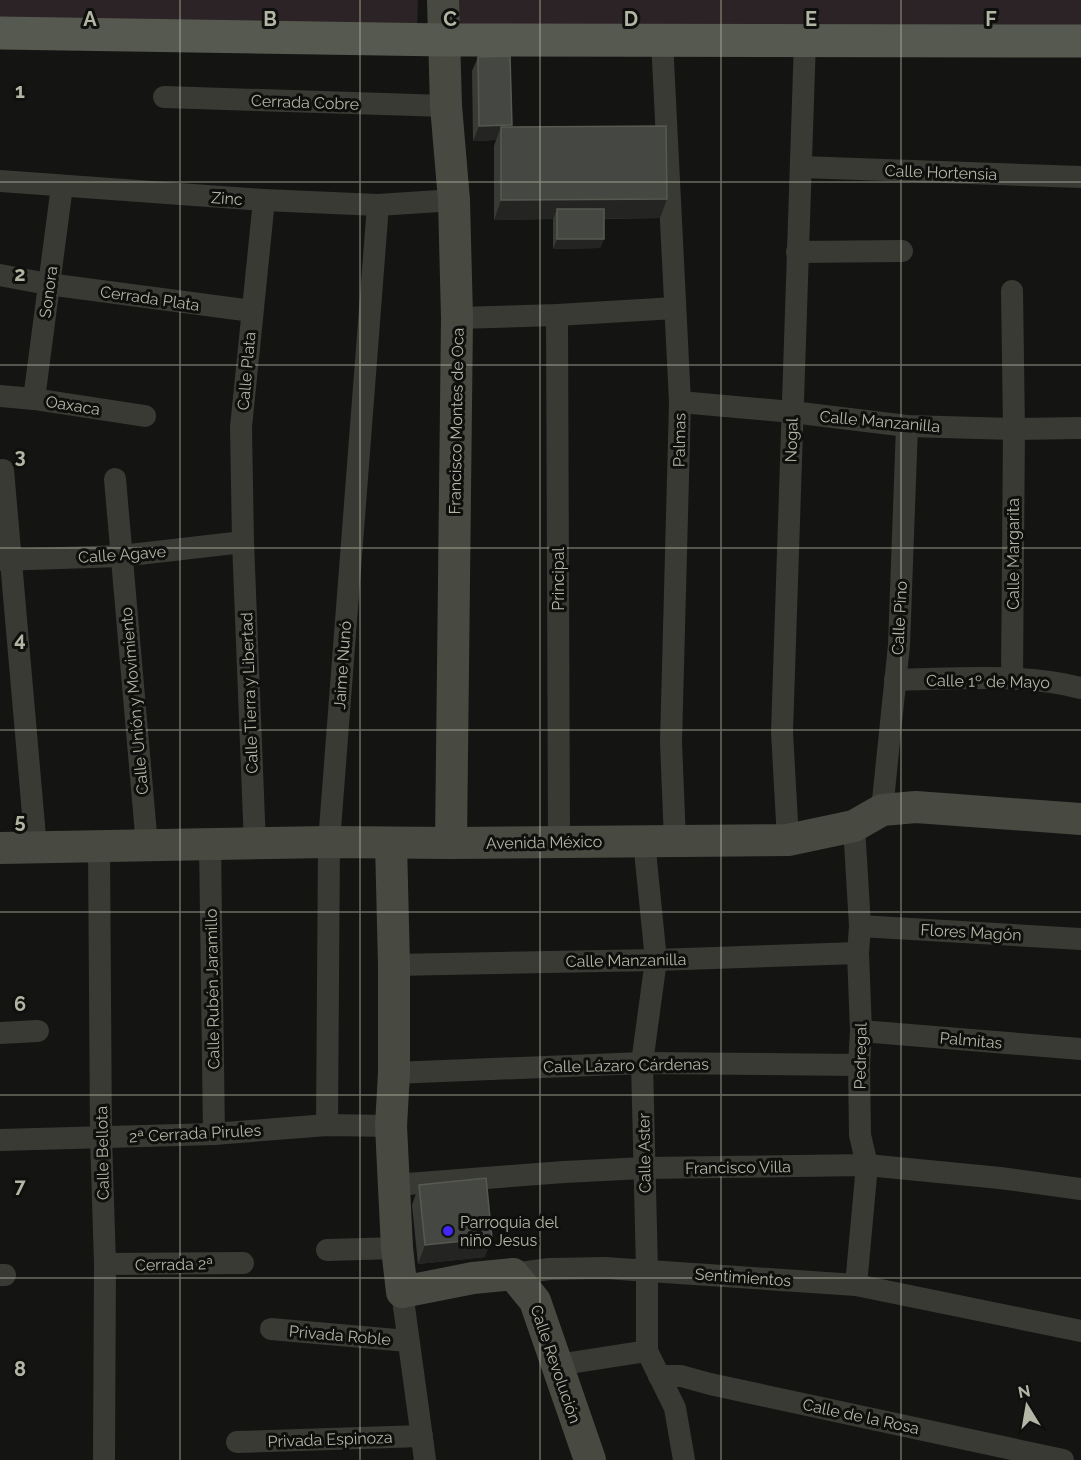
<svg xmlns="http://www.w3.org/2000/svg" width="1081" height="1460" font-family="Raleway,sans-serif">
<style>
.green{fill:#2c2326}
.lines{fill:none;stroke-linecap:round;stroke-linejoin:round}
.street{stroke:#383a33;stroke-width:22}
.secondary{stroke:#484a41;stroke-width:32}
.primary{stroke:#56594f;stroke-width:33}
.wall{fill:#383a36}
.shaded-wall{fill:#242523}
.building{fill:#454842;stroke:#575951;stroke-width:1.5}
.grid{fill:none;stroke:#b3b6a4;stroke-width:1.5;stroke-opacity:0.55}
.poi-dot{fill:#4026f9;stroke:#0f0f0e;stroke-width:2}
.labels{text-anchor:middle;stroke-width:6;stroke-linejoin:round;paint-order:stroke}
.street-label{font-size:16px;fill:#b3b6a4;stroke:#0f0f0e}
.poi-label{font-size:16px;fill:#b3b6a4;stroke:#0f0f0e;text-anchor:start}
.grid-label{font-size:20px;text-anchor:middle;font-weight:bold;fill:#b3b6a4;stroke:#0f0f0e;stroke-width:6;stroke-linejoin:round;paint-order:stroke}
</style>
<rect width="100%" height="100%" fill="#141413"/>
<g class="green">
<polygon points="0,0 418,0 417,30 0,28"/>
<polygon points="453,0 1081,0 1081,37 461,32"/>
</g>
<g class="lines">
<g class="street">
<polyline points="662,40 680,402 671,742 675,841"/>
<polyline points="164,97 446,106"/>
<polyline points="801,167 1081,177"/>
<polyline points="0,181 264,200 378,205 454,200"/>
<polyline points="797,252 902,251"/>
<polyline points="0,275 48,284 252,311"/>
<polyline points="557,315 559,843"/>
<polyline points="457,318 557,315 675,308"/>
<polyline points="0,396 34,399 145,416"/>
<polyline points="34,399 62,186"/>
<polyline points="680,402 792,412 907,426 1014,429 1081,428"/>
<polyline points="3,470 36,848"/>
<polyline points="115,479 147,846"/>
<polyline points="0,560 121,556 243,542"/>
<polyline points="1012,679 1014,429 1012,291"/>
<path d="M 895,680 C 954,679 1024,673 1081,688"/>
<polyline points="882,810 899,645 907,426"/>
<polyline points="854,826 860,926 858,953 861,1031 859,1065 860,1135 867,1165 856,1285"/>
<polyline points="788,840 782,732 805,40"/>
<polyline points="644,841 656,960 642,1063 647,1270 647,1351 675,1408 684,1460"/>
<polyline points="210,844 214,1134"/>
<polyline points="255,845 243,542 241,427 264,200"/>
<polyline points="99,847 101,1137 105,1264 104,1460"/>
<polyline points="860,926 1081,939"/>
<polyline points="394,965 656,960 858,953"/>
<polyline points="861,1031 1081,1049"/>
<polyline points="0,1033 38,1031"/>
<polyline points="394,1073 642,1063 859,1065"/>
<polyline points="327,1125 329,842 378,205"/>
<polyline points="0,1140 214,1134 327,1125 391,1126"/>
<polyline points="394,1185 564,1172 643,1168 867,1165 1000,1178 1081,1189"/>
<polyline points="327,1250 397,1248"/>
<polyline points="105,1264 243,1263"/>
<polyline points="513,1274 549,1269 605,1268 856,1285 1081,1331"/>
<polyline points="0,1275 5,1275"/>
<polyline points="402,1292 425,1460"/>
<polyline points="271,1329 408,1341"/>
<polyline points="557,1365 647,1351"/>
<polyline points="659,1376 681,1376 710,1384 1063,1460"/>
<polyline points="237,1442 422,1436"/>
</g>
<g class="secondary">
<polyline points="443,0 446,106 454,200 457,318 451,843"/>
<polyline points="391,843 394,965 394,1073 391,1126 397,1248 402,1292 473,1278 513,1274 535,1301 590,1460"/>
<polyline points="0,848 329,842 451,843 788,840 854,826 882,810 916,807 1081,819"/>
</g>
<polyline class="primary" points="0,33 445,40 1081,41"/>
</g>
<g class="wall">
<polygon points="478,57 511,127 660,218 604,219 604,239 600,248 553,249 553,219 494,220 494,146 496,140 473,141 472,71"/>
<polygon points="419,1185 485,1257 418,1264 412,1205"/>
</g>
<g class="shaded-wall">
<polygon points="512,125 506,140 501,127 496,140 473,141 479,126"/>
<polygon points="667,199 660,218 557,219 557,209 553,219 494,220 501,200"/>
<polygon points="557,239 604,239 600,248 553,249"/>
<polygon points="492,1238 485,1257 418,1264 425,1245"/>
</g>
<g class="building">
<polygon points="510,56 512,125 479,126 478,57"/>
<polygon points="666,126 667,199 501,200 501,127"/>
<rect x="557" y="209" width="47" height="30"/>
<polygon points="486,1178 492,1238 425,1245 419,1185"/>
</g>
<path class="grid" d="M 180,0 L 180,1460M 360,0 L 360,1460M 540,0 L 540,1460M 721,0 L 721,1460M 901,0 L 901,1460M 0,182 L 1081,182M 0,365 L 1081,365M 0,548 L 1081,548M 0,730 L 1081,730M 0,912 L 1081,912M 0,1095 L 1081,1095M 0,1278 L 1081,1278"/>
<circle class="poi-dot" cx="448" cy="1231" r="6"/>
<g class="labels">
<g class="street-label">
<text transform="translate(305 102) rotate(2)" y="6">Cerrada Cobre</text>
<text transform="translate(941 172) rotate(2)" y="6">Calle Hortensia</text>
<text transform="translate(227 198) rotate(4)" y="6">Zinc</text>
<text transform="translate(48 292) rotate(-82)" y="6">Sonora</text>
<text transform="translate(150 298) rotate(8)" y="6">Cerrada Plata</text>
<text transform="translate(246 371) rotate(-85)" y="6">Calle Plata</text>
<text transform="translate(73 405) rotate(9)" y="6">Oaxaca</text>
<text transform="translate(456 421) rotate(-89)" y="6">Francisco Montes de Oca</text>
<text transform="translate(880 421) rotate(5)" y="6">Calle Manzanilla</text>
<text transform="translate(679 440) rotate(-89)" y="6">Palmas</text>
<text transform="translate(791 440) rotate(-88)" y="6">Nogal</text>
<text transform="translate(122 554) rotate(-4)" y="6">Calle Agave</text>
<text transform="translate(1013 554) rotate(-90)" y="6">Calle Margarita</text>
<text transform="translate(558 579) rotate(-90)" y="6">Principal</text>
<text transform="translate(899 618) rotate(-87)" y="6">Calle Pino</text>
<text transform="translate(342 665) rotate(-86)" y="6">Jaime Nunó</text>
<text transform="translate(988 681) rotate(1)" y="6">Calle 1º de Mayo</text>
<text transform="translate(249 693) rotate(-92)" y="6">Calle Tierra y Libertad</text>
<text transform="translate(134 701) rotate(-95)" y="6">Calle Unión y Movimiento</text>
<text transform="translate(544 842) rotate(-1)" y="6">Avenida México</text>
<text transform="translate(971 932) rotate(3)" y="6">Flores Magón</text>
<text transform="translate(626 960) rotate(-1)" y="6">Calle Manzanilla</text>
<text transform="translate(212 989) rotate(-91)" y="6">Calle Rubén Jaramillo</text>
<text transform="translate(971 1040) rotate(5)" y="6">Palmitas</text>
<text transform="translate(860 1056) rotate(-89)" y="6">Pedregal</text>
<text transform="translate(626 1065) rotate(-1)" y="6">Calle Lázaro Cárdenas</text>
<text transform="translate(195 1133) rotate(-3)" y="6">2ª Cerrada Pirules</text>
<text transform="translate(102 1153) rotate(-91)" y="6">Calle Bellota</text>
<text transform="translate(644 1153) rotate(-91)" y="6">Calle Aster</text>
<text transform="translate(738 1167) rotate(-1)" y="6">Francisco Villa</text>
<text transform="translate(174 1264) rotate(-1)" y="6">Cerrada 2ª</text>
<text transform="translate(743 1277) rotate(4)" y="6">Sentimientos</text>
<text transform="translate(340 1335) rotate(5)" y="6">Privada Roble</text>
<text transform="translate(556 1364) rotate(71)" y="6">Calle Revolución</text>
<text transform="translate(861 1416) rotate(12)" y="6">Calle de la Rosa</text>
<text transform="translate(330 1439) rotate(-2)" y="6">Privada Espinoza</text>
</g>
<g class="poi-label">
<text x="460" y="1228">Parroquia del<tspan x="460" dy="18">niño Jesus</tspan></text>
</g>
</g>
<g class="grid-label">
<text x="90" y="26">A</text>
<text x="270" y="26">B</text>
<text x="450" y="26">C</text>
<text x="631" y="26">D</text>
<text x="811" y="26">E</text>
<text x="991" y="26">F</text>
<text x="20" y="98">1</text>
<text x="20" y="281">2</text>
<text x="20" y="463">3</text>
<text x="20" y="646">4</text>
<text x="20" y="828">5</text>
<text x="20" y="1011">6</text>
<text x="20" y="1193">7</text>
<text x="20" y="1376">8</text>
</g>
<g transform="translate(1027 1406) rotate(349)" stroke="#0f0f0e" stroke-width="4.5" paint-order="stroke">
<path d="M0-4.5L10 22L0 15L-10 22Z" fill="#b3b6a4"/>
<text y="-9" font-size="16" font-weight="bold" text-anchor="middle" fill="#b3b6a4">N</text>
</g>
</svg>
